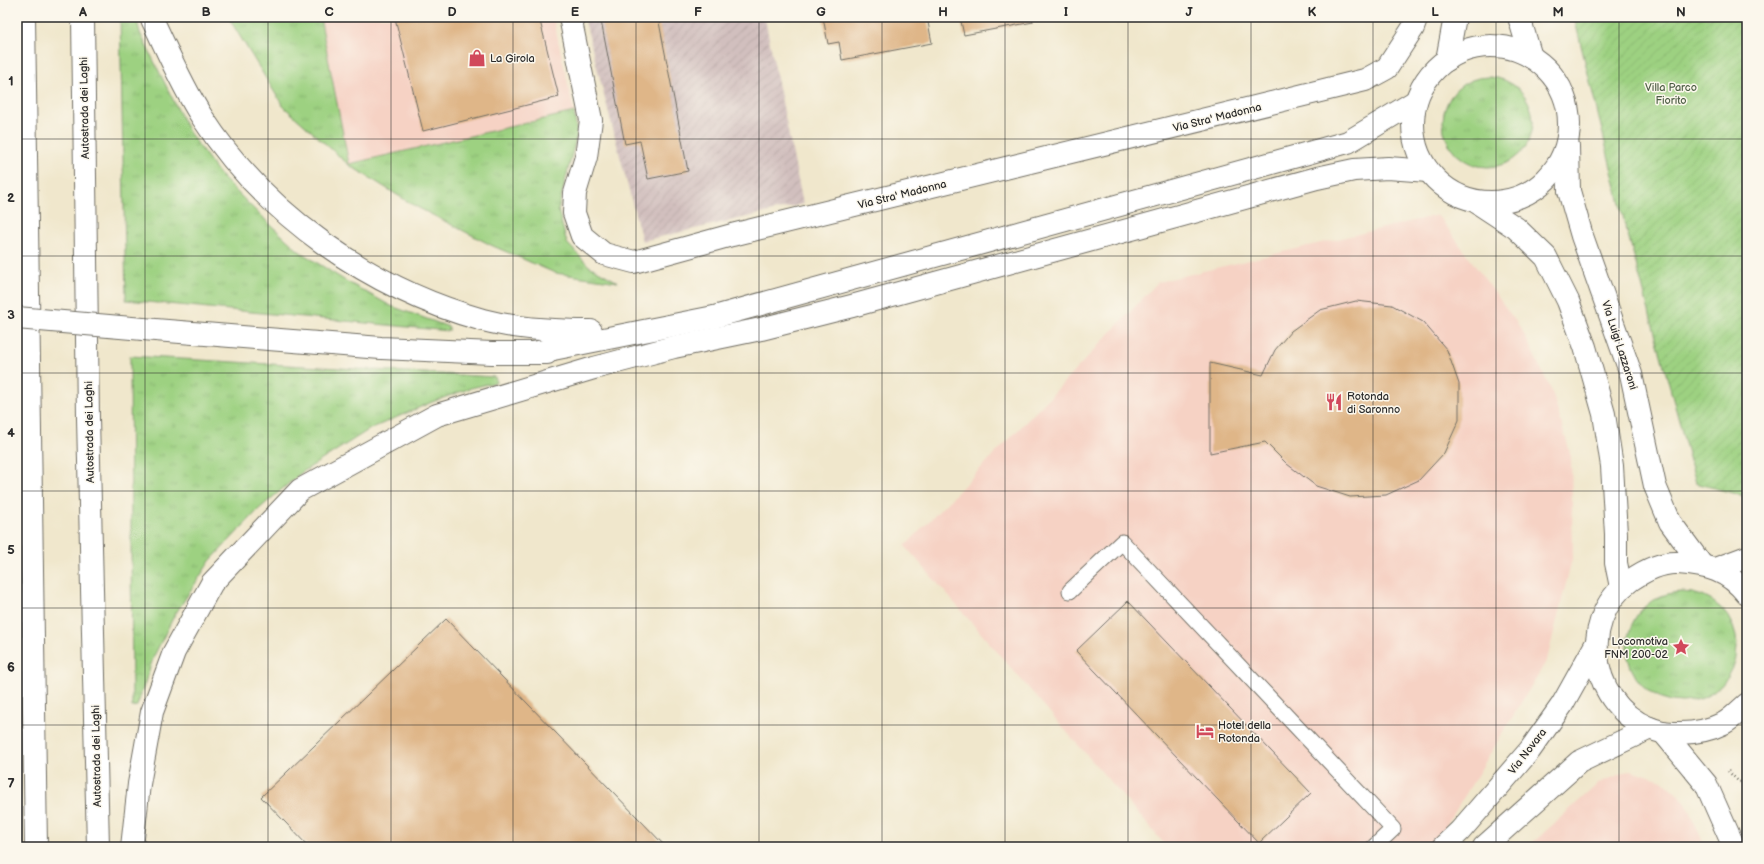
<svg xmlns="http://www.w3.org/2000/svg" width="1764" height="864" font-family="'Balsamiq Sans',sans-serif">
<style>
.built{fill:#f6d2c4}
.industrial{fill:url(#industrial-furrows)}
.grass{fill:url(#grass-tufts);stroke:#647e56}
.garden{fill:url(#garden-furrows);stroke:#647e56}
.building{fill:#dfb688}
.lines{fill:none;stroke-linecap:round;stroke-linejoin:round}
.service-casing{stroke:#706d63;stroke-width:17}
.minor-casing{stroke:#706d63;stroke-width:24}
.primary-casing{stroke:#706d63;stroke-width:24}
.motorway-casing{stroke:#706d63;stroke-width:24}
.path{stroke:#706d63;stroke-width:2.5;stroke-dasharray:1 3;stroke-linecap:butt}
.service{stroke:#fff;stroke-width:15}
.minor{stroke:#fff;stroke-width:22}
.primary{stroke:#fff;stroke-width:22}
.motorway{stroke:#fff;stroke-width:22}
.motorway-bridge-casing{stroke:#706d63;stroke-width:24;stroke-linecap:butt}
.motorway-bridge{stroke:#fff;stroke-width:22}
.grid{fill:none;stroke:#2b2b2b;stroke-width:1;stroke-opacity:0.55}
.labels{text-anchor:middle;stroke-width:3;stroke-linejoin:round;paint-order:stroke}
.poi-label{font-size:11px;fill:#2b2b2b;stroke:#fbf7ec;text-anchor:start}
.park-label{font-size:11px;fill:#4d5d45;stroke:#fbf7ec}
.street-label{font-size:11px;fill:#2b2b2b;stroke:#fbf7ec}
.neatline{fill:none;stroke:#2b2b2b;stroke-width:1.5}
.grid-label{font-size:13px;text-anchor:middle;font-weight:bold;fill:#2b2b2b}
</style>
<defs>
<pattern id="industrial-furrows" width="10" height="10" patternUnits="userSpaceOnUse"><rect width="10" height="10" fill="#d1bfbe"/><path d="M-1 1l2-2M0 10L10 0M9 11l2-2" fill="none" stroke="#b4a4a3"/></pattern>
<pattern id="grass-tufts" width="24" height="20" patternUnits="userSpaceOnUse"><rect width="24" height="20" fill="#9dd181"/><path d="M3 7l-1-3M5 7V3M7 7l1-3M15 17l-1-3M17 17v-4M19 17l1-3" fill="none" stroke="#87b470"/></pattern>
<pattern id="garden-furrows" width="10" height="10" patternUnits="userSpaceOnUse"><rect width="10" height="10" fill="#9dd181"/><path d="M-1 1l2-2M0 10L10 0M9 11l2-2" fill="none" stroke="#87b470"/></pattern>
</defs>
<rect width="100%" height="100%" fill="#fbf7ec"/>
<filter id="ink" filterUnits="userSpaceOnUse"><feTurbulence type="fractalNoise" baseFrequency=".025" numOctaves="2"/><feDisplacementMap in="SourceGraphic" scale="8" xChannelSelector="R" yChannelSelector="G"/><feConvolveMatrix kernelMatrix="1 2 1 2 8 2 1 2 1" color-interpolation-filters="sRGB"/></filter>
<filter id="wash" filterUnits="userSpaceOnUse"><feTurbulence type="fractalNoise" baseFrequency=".012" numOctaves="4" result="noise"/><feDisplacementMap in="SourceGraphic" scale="16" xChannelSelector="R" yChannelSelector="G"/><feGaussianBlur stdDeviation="0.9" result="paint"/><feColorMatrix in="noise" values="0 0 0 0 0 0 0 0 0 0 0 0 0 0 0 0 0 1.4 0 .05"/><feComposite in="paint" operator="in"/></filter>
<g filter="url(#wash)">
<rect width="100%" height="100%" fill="#f0e7cc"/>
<g class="built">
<polygon points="320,17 553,17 574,112 349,165"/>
<polygon points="1438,215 1522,330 1552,392 1571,456 1573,555 1547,660 1436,843 1430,847 1167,847 905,546 1052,395 1158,282"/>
<polygon points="1631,770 1662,780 1685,801 1705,847 1528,847 1599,783"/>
</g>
<polygon class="industrial" points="584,17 776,17 765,19 803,204 642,241"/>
<g class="grass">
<polygon points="120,17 136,17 140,33 189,132 221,176 261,216 299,251 344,280 391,306 449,327 449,331 126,300"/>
<polygon points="228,17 320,17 349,164 574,112 577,134 558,210 567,243 589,266 618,282 555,273 493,246 415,206 349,165 283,106"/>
<circle cx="1488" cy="122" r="45"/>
<polygon points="130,356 495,377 497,382 471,388 432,402 370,429 301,473 259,509 210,561 174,616 154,656 137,706 132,707"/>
<circle cx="1682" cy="647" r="55"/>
</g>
<polygon class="garden" points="1574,17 1747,17 1747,497 1696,483 1624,220"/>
<g id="blocks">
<g class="building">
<polygon points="399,17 539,17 559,97 423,131 395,18"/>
<polygon points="615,17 658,17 688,171 648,179 640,141 625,144 601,21 615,19"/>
<polygon points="823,17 927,17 932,43 842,60 839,42 828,44"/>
<polygon points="960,17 1032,17 1033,22 964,35"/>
<polygon points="1356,301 1392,305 1423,322 1447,350 1459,384 1459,420 1444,453 1419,480 1386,495 1350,497 1316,486 1287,464 1265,442 1210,453 1210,363 1263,375 1275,350 1291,331 1320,310"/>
<polygon points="1128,601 1311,793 1259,843 1076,651"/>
<polygon points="446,619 666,847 309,847 261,797"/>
</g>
</g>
</g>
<g filter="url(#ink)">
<use href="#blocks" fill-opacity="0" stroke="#706d63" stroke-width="1"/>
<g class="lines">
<g class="service-casing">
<polyline id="service" points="1070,591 1122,542 1393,829 1374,847"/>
</g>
<g class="minor-casing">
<g id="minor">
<polyline points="570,17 591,120 586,157 575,193 574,213 582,236 604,254 634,262 732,235 1365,80 1387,68 1413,28 1417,17"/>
<polyline points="1715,569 1747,557"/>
</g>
</g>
<g class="primary-casing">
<g id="primary">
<polyline points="1519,17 1531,57"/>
<circle cx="1491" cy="124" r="78"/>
<polyline points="1447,60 1455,17"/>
<polyline points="1568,146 1569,191 1582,236 1631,374 1655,486 1670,522 1701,564"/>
<polyline points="1475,201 1516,228 1546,257 1568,301 1585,347 1604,414 1612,466 1616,534 1616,563 1621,587"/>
<path d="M 1747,594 C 1728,570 1707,565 1678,563 C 1661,562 1644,571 1631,580 C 1573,622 1592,716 1662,732 C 1667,733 1674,733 1680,733 C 1694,733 1710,730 1724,723 C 1732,719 1740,710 1747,704"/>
<polyline points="1663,732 1706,784 1734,847"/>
<polyline points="1443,847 1460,831 1530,750 1562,705 1596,644"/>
<polyline points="1484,847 1579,762 1650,728"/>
</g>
</g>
<g class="motorway-casing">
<g id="motorway">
<polyline points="24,17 36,847"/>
<polyline points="83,17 88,418 98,847"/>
<path d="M 151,17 C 167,50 182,86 202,117 C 265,215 371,289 483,320 C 517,329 557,331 591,331"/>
<polyline points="143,329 381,348 492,353 547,353"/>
<polyline points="533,353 714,317 1348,142 1416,101"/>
<polyline points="132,847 139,784 152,712 174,652 212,583 300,490 437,415 594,368 674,347 761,329 852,306 1317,178 1354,170 1388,168 1428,171"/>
</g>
</g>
<polyline class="path" points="1728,771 1739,782 1747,781"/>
<use href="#service" class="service"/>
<use href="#minor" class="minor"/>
<use href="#primary" class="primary"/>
<use href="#motorway" class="motorway"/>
<g class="motorway-bridge-casing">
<polyline id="motorway-bridge" points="17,318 143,329"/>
</g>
<use href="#motorway-bridge" class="motorway-bridge"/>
</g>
</g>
<path class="grid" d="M 145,17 L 145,847M 268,17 L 268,847M 391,17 L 391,847M 513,17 L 513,847M 636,17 L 636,847M 759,17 L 759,847M 882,17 L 882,847M 1005,17 L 1005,847M 1128,17 L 1128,847M 1251,17 L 1251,847M 1373,17 L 1373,847M 1496,17 L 1496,847M 1619,17 L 1619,847M 17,139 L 1747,139M 17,256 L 1747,256M 17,373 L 1747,373M 17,491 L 1747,491M 17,608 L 1747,608M 17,725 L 1747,725"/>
<defs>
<g id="shop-bare" transform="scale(1.38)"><path d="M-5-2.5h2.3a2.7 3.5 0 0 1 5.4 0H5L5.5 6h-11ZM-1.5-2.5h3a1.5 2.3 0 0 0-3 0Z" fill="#d1495b" stroke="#fbf7ec" stroke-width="2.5" paint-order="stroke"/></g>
<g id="restaurant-bare" transform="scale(1.38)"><path d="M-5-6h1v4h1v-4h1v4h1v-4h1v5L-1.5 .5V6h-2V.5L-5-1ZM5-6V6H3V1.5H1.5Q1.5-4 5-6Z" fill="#d1495b" stroke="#fbf7ec" stroke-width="2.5" paint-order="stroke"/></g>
<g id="sight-bare" transform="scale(1.38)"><path d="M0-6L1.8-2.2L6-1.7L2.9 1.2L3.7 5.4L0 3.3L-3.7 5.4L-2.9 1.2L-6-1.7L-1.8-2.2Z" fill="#d1495b" stroke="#fbf7ec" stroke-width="2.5" paint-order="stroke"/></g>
<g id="hotel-bare" transform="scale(1.38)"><path d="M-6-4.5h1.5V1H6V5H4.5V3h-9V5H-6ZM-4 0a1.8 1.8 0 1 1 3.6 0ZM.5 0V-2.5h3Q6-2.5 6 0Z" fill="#d1495b" stroke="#fbf7ec" stroke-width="2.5" paint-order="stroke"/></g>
</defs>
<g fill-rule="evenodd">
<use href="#shop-bare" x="477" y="58"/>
<use href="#restaurant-bare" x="1334" y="402"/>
<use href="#sight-bare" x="1681" y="647"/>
<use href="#hotel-bare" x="1205" y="731"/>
</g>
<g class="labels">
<g class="poi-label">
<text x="490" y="62">La Girola</text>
<text x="1347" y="400">Rotonda<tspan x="1347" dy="13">di Saronno</tspan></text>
<text x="1668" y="645" text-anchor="end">Locomotiva<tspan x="1668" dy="13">FNM 200-02</tspan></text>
<text x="1218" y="729">Hotel della<tspan x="1218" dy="13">Rotonda</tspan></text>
</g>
<g class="park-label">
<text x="1671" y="91">Villa Parco<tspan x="1671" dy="13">Fiorito</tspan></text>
</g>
<g class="street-label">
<text transform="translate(84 108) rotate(-91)" y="4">Autostrada dei Laghi</text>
<text transform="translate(1217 117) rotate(-14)" y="4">Via Stra' Madonna</text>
<text transform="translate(902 194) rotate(-14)" y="4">Via Stra' Madonna</text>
<text transform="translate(1620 345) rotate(72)" y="4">Via Luigi Lazzaroni</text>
<text transform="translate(89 432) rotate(-91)" y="4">Autostrada dei Laghi</text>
<text transform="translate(1527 751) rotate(-52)" y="4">Via Novara</text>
<text transform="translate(96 756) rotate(-91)" y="4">Autostrada dei Laghi</text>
</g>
</g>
<rect width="1764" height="864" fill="none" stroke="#fbf7ec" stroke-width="44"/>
<rect x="22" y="22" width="1720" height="820" class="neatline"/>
<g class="grid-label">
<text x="83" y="16">A</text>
<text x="206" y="16">B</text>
<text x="329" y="16">C</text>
<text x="452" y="16">D</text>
<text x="575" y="16">E</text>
<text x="698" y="16">F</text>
<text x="821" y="16">G</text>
<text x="943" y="16">H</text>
<text x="1066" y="16">I</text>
<text x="1189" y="16">J</text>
<text x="1312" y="16">K</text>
<text x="1435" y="16">L</text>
<text x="1558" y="16">M</text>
<text x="1681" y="16">N</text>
<text x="11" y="85">1</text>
<text x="11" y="202">2</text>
<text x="11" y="319">3</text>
<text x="11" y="437">4</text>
<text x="11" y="554">5</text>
<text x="11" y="671">6</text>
<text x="11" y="788">7</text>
</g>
</svg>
